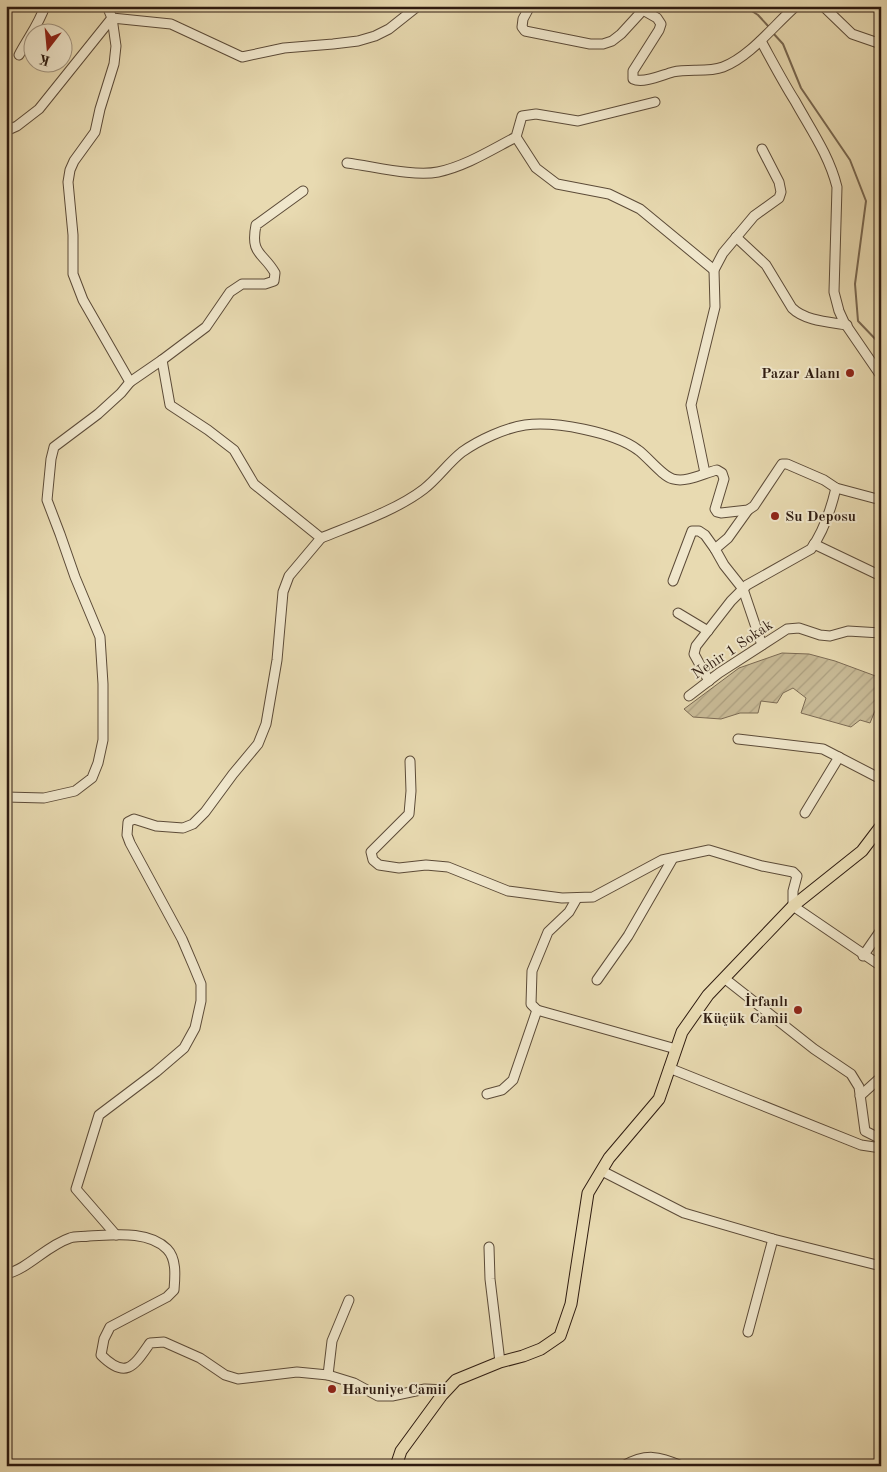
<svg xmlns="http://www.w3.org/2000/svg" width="887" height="1472" font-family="'Old Standard TT',serif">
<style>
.garden{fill:url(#garden-furrows);stroke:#7b6a53}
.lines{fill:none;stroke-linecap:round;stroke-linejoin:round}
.stream{stroke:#786750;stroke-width:2}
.minor-casing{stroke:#5c4b38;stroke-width:11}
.major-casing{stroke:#2e1b10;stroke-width:13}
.minor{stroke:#f0e7cc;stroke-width:9}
.major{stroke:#e8dab1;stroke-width:11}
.poi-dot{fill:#8f2418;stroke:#f0e7cc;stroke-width:2}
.labels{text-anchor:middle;stroke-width:4;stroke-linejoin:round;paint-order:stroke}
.poi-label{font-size:15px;font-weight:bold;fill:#2e1b10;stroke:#f0e7cc;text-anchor:end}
.street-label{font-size:15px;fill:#2e1b10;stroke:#f0e7cc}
</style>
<defs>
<pattern id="garden-furrows" width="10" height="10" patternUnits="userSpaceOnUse" patternTransform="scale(1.25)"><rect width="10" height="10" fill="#c8ba96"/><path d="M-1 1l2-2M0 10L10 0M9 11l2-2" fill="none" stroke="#ac9f80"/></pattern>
</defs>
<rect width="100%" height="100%" fill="#e8dab1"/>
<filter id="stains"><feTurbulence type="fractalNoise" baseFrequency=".004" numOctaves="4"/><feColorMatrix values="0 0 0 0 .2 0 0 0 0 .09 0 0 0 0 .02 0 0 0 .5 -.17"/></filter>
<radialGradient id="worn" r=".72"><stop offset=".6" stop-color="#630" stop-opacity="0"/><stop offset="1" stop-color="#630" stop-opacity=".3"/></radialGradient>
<polygon class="garden" points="782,653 809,654 835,661 881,678 881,701 879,701 870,723 860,720 851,727 801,713 806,698 793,688 783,693 777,703 761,701 758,713 740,713 721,719 693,717 684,709 739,668"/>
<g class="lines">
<g class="stream">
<polyline points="744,6 758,15 769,27"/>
<polyline points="773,33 783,44 801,88 850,160 866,201 855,284 858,321 881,345"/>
</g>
<g class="minor-casing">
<g id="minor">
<polyline points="107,6 112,18 116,46 114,64 100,109 95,132 74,161 70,170 68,182 73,235 73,274 83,300 130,382"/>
<path d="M 530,6 L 523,19 L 522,27 L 525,31 L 590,44 L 603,44 L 612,41 L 621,34 L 643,10 L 657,18 L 661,24 L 659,30 L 633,71 L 633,79 C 643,84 662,75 673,72 C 689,68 707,73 723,67 C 750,57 774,25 796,6"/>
<polyline points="823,6 852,34 881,44"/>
<polyline points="112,18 171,24 242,57 284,48 333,44 358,41 375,36 389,29 418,6"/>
<path d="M 761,41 C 772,61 783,82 795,101 C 811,130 829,155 837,187 L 834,292 L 839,311 L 844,322 L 881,376"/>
<path d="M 19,55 C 28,38 39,24 45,6"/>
<polyline points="6,131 17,126 39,109 112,18"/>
<polyline points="516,137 536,168 557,184 609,194 640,209 714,270"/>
<path d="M 347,163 C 372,166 414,177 438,172 C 466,166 491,150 516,137 L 522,116 L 536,114 L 578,121 L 655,102"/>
<path d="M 736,237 L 766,265 L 792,308 C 805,321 830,322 847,325"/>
<polyline points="705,473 691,405 715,307 714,270 723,253 754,216 779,198 781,192 779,182 762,149"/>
<polyline points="748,510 728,538 715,549 724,565 743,589 762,645"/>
<path d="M 321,538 C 353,525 397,510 424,489 C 438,478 448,463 462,452 C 479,440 505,428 525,425 C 555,421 614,432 638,450 C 648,457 662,476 673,479 C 687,483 704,473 717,470 L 722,473 L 724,479 L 715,509 L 717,512 L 721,513 L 748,510 L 754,506 L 782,464 L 787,464 L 824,480 L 836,488 L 881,500"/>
<polyline points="814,544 881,576"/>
<polyline points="673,581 692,531 699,531 705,535 715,549"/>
<polyline points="678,613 708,631"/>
<path d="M 709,681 L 694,654 L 696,646 L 731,601 L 747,585 L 811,549 C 824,531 831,509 836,488"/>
<polyline points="689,696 719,673 787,629 799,628 820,635 830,636 848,631 881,633"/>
<polyline points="738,739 823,749 881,779"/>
<polyline points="410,761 411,791 409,814 371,852 373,860 379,865 399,868 426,865 448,867 508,891 562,898 593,897 662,860 709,850 762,866 793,872 797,876 793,891 793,906 881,966"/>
<path d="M 6,797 L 44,798 L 75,791 L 92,778 L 98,763 L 103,740 L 103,684 L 100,637 L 75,577 L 60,534 L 47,500 L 51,459 L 54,447 L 98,414 L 121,393 L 130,382 L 162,360 L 206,327 L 230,292 L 242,284 L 265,284 L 274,281 L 275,273 C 263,252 250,255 256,225 L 303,191"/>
<polyline points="805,813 839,757"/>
<polyline points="577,898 569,912 548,932 532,971 531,1004 537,1010 676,1049"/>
<polyline points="863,956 881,930"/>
<polyline points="724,978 814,1049 851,1074 859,1087 865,1131 881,1139"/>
<polyline points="597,980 628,936 673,858"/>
<polyline points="669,1068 861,1145 881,1148"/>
<polyline points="487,1094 502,1090 513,1080 537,1010"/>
<polyline points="860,1096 881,1077"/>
<polyline points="602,1171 684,1213 773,1239 881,1266"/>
<polyline points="116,1235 76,1189 99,1115 156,1072 184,1048 195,1028 201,1001 201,984 194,967 182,939 130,843 127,835 128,822 134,819 156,826 183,828 193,824 205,812 233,774 258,744 266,724 277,660 283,592 289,576 321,538 254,484 234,450 208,430 170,405 162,360"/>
<polyline points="489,1247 490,1279 500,1362"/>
<path d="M 6,1274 C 28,1269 46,1246 70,1238 C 75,1236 83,1237 89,1236 C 113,1235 148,1230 167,1249 C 177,1259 175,1277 174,1290 L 167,1297 L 110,1327 L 104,1339 L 101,1355 C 126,1380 134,1366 150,1343 L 164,1342 L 200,1358 L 225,1375 L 238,1379 L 297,1372 L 328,1375 L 354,1383 L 378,1396 L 392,1396 L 425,1389 L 447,1390"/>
<polyline points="748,1332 773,1239"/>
<polyline points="328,1375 332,1341 349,1300"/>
<path d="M 623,1466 C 646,1453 659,1456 682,1466"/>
</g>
</g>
<g class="major-casing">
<polyline id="major" points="396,1466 401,1451 442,1395 456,1380 500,1362 523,1356 541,1349 560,1336 571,1304 588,1193 609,1158 659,1099 682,1032 708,995 793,906 862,851 881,826"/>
</g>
<use href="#minor" class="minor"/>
<use href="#major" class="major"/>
</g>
<g class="poi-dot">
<circle cx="850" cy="373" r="5"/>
<circle cx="775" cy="516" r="5"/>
<circle cx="798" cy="1010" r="5"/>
<circle cx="332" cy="1389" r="5"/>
</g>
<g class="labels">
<g class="poi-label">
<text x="840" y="378">Pazar Alanı</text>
<text x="785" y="521" text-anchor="start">Su Deposu</text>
<text x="788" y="1006">İrfanlı<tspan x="788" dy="17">Küçük Camii</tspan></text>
<text x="342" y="1394" text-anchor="start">Haruniye Camii</text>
</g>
<g class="street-label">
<text transform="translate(732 649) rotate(-34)" y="5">Nehir 1 Sokak</text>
</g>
</g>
<rect width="887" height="1472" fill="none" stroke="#e8dab1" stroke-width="25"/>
<rect x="8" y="8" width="872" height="1457" fill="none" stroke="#2e1b10" stroke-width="2.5"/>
<rect x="12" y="12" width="862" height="1447" fill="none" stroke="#2e1b10"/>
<g transform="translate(48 48) rotate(196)"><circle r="24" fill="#f0e7cc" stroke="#a29581"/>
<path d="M0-4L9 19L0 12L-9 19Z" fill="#8f2418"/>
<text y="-8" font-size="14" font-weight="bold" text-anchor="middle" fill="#2e1b10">K</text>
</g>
<rect width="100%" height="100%" filter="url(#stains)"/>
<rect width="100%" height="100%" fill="url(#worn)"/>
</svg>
